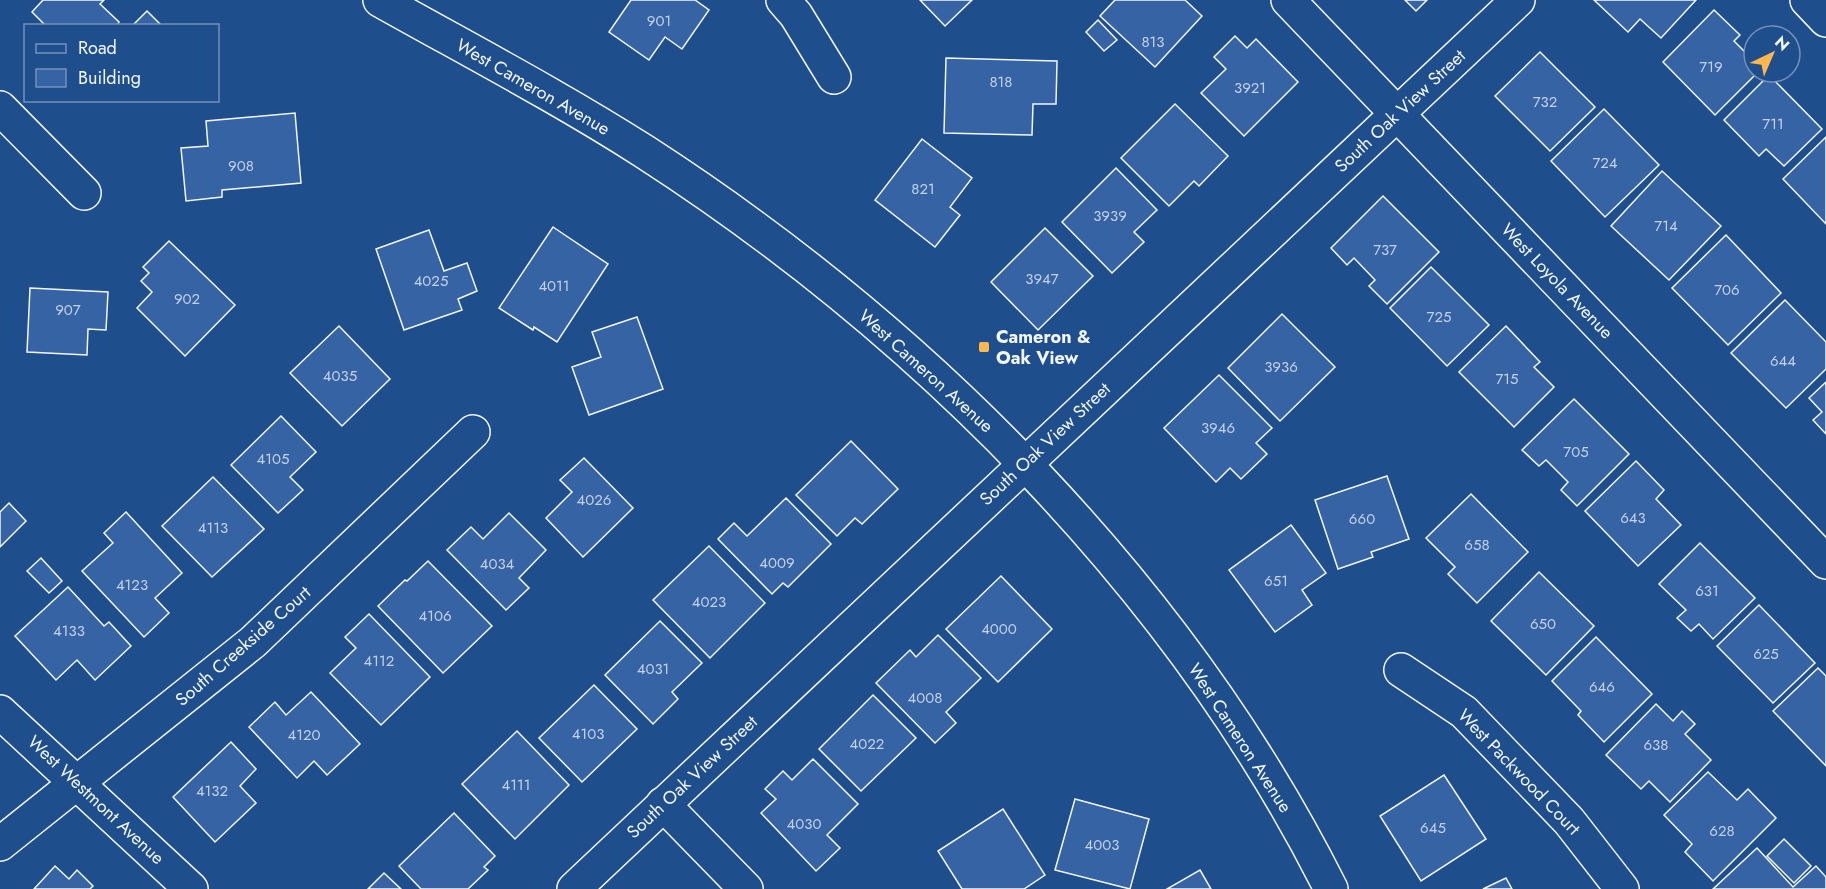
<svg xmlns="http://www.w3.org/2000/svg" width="1826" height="889" font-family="Jost,sans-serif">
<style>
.building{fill:#3563a3;stroke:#f2f6ff;stroke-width:1.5}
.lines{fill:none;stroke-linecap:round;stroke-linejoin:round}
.minor-casing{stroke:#f2f6ff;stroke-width:36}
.minor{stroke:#1f4e8c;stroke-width:33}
.poi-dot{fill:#ffb74d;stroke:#1f4e8c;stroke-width:2}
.labels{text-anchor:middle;stroke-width:4.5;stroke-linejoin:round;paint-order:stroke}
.number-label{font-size:15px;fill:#c3d1e8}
.street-label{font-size:18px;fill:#f2f6ff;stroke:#1f4e8c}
.poi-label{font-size:18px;font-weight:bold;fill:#f2f6ff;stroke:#1f4e8c;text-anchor:start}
</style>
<rect width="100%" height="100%" fill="#1f4e8c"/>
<g class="building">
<polygon points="43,0 104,0 100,4 119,22 117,26 46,26 32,12"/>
<polygon points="631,0 695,0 709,10 682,49 665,37 649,60 609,32"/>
<polygon points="920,0 972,0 945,26"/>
<polygon points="1115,0 1185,0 1202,16 1155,67 1100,16"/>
<polygon points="1405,0 1427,0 1416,11"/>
<polygon points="1594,0 1696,0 1661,38 1640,19 1628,32"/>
<polygon points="1714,10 1740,35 1734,41 1754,61 1754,72 1758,72 1715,115 1663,62"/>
<polygon points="147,11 162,26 132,26"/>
<polygon points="1098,20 1117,40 1104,51 1086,32"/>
<polygon points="1235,36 1247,48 1256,39 1298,82 1244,136 1201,93 1226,69 1214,57"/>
<polygon points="1540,52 1595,107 1550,151 1495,96"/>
<polygon points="946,58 1057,61 1056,104 1033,104 1032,135 944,133"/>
<polygon points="1769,75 1822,129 1784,166 1766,149 1759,156 1724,120"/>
<polygon points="1175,104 1228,156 1199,186 1194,181 1169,206 1121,158"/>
<polygon points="1604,109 1659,165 1605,217 1551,161"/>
<polygon points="295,113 301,183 222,190 222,197 186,201 181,148 208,146 206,121"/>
<polygon points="1826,137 1826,224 1783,179"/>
<polygon points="922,139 972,178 950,207 960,215 935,247 875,200"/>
<polygon points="1116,168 1157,210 1134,232 1144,242 1112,273 1062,222"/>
<polygon points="1662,171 1721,226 1669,280 1611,226"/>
<polygon points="1383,196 1439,252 1387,304 1369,286 1375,280 1354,258 1347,265 1331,248"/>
<polygon points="553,227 608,264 557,342 534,327 533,330 499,308"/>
<polygon points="1045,228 1093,276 1038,330 991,282"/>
<polygon points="429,230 444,271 467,263 477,291 458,299 462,310 404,330 376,249"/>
<polygon points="1726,235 1781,293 1728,345 1672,288"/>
<polygon points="169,241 235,305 185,356 137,308 152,292 141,281 149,273 143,267"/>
<polygon points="1431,267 1489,325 1447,366 1390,308"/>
<polygon points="30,288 108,292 106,330 88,329 87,355 27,352"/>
<polygon points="1785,300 1826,342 1826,369 1786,408 1731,353"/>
<polygon points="1282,314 1335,367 1280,421 1228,368"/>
<polygon points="637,317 663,389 589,415 572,367 601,357 592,332"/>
<polygon points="339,326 390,379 342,426 290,373"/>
<polygon points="1506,326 1540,362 1534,367 1554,387 1514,427 1459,372"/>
<polygon points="1219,375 1272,428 1256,443 1267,454 1241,479 1230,468 1216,482 1164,428"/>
<polygon points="1826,382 1826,434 1813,420 1822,412 1809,398"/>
<polygon points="1574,399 1629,454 1577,506 1561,490 1568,482 1546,460 1539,466 1522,450"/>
<polygon points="281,416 316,452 290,477 303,490 278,513 231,465"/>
<polygon points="851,441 898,489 862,524 855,518 837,536 796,495"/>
<polygon points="584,458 633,508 583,557 546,518 572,492 560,480"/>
<polygon points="1636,461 1664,490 1656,499 1681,525 1638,566 1585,511"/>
<polygon points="1387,476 1409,539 1371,552 1373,557 1338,569 1315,500"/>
<polygon points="213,477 264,529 212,577 162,526"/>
<polygon points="1471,494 1528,552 1477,603 1448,574 1455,567 1426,538"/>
<polygon points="786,498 831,544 788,587 783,583 772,594 718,539 734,523 747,536"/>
<polygon points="9,503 26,521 0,547 0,512"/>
<polygon points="126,512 182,573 155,598 169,613 144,637 82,571 113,543 104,533"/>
<polygon points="509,513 546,550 519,578 529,588 506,610 447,550 471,527 483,539"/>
<polygon points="1291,525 1326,573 1302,590 1312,605 1275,632 1229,570"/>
<polygon points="1700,543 1755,598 1713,639 1699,624 1691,631 1677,618 1686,610 1659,584"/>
<polygon points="709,546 765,603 710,658 653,600"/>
<polygon points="41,558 62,581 49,593 27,571"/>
<polygon points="428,561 492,626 443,673 378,606 405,580 407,581"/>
<polygon points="1539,572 1594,626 1546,675 1491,621"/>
<polygon points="1001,576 1052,629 998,682 946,629"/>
<polygon points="68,587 104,626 109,622 131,646 95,680 77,660 56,680 15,636"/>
<polygon points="1759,605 1815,663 1773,703 1717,646"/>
<polygon points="369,614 430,677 381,725 330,673 356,648 345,637"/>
<polygon points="660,621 702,663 672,692 678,699 653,724 605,675"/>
<polygon points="938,635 981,678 946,712 956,723 935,743 876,683 910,650 916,657"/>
<polygon points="1596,637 1652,694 1604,742 1578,715 1581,711 1552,681"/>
<polygon points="1818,668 1826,676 1826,766 1773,711"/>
<polygon points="594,685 637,729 582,782 539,738"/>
<polygon points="311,692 360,744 327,775 314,761 297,778 249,727 275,702 286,715"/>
<polygon points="873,695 916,738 861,791 819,749"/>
<polygon points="1656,704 1673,721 1682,711 1695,724 1685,734 1711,760 1670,802 1649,781 1641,789 1606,755"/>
<polygon points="517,731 569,785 515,839 462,784"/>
<polygon points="231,742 256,769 240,786 256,803 215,842 173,797"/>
<polygon points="813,759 858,804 827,835 840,848 816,871 761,813 776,799 765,789 783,771 792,780"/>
<polygon points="1708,772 1737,800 1748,789 1776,818 1713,881 1685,852 1692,844 1664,815"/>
<polygon points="1444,775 1486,839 1421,881 1380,816"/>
<polygon points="1075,799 1149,819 1130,889 1055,870"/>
<polygon points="1003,809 1045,875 1024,889 962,889 938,851"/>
<polygon points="454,813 495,856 484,867 488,870 468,889 421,889 399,866"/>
<polygon points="1784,839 1811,866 1794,883 1767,856"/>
<polygon points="1757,848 1793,887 1816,866 1826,877 1826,889 1713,889"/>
<polygon points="55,866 69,879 77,870 93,886 90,889 34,889"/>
<polygon points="1200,870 1211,889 1167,889"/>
<polygon points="384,873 401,889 368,889"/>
<polygon points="1506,878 1512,889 1483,889"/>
</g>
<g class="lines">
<g class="minor-casing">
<g id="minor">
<path d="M 380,0 C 469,50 559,97 645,152 C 925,333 1181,590 1331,889"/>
<polyline points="783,0 796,15 834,77"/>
<polyline points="1288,0 1826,562"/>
<polyline points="1807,0 1826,20"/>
<polyline points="0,108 84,193"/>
<polyline points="1401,670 1464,712 1569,821 1622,889"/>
<polyline points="0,712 191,889"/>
<polyline points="663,804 746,889"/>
<polyline points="0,844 253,642 473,432"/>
<polyline points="574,889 1518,0"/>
</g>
</g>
<use href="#minor" class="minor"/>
</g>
<rect class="poi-dot" x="978" y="341" width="12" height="12" rx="3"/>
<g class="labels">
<g class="number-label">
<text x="659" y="26">901</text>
<text x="1153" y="47">813</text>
<text x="1711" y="72">719</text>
<text x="1001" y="87">818</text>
<text x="1250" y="93">3921</text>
<text x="1545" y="107">732</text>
<text x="1773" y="129">711</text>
<text x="1605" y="168">724</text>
<text x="241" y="171">908</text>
<text x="923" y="194">821</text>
<text x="1110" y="221">3939</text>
<text x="1666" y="231">714</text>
<text x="1385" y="255">737</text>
<text x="1042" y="284">3947</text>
<text x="431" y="286">4025</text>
<text x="554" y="291">4011</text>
<text x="1727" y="295">706</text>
<text x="187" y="304">902</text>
<text x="68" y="315">907</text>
<text x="1439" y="322">725</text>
<text x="1783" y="366">644</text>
<text x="1281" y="372">3936</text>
<text x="340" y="381">4035</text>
<text x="1507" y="384">715</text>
<text x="1218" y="433">3946</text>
<text x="1576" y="457">705</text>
<text x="273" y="464">4105</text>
<text x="594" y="505">4026</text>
<text x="1633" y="523">643</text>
<text x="1362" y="524">660</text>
<text x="213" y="533">4113</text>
<text x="1477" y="550">658</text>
<text x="777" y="568">4009</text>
<text x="497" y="569">4034</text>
<text x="1276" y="586">651</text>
<text x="132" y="590">4123</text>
<text x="1707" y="596">631</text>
<text x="709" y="607">4023</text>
<text x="435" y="621">4106</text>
<text x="1543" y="629">650</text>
<text x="999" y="634">4000</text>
<text x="69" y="636">4133</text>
<text x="1766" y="659">625</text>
<text x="379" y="666">4112</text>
<text x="653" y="674">4031</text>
<text x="1602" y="692">646</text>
<text x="925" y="703">4008</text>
<text x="588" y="739">4103</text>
<text x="304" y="740">4120</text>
<text x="867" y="749">4022</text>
<text x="1656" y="750">638</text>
<text x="516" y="790">4111</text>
<text x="212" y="796">4132</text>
<text x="804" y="829">4030</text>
<text x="1433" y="833">645</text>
<text x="1722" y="836">628</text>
<text x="1102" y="850">4003</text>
</g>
<g class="street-label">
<text transform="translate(533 87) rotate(30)" y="6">West Cameron Avenue</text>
<text transform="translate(1400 111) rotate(-43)" y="6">South Oak View Street</text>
<text transform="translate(1557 281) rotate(46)" y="6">West Loyola Avenue</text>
<text transform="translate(926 371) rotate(42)" y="6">West Cameron Avenue</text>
<text transform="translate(1045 444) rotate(-43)" y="6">South Oak View Street</text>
<text transform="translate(243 646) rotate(-41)" y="6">South Creekside Court</text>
<text transform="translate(1240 738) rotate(57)" y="6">West Cameron Avenue</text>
<text transform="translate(1519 772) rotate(46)" y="6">West Packwood Court</text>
<text transform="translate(692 777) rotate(-43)" y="6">South Oak View Street</text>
<text transform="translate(96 800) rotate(43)" y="6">West Westmont Avenue</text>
</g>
<g class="poi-label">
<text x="996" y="343">Cameron &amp;<tspan x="996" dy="21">Oak View</tspan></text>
</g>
</g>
<rect x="24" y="24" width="195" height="78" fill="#1f4e8c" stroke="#7391ba" stroke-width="1.5"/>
<rect x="36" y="44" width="30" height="9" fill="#1f4e8c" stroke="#7391ba" stroke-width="1.5"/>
<text x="78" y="54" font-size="18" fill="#f2f6ff">Road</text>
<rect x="36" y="69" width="30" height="18" fill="#3563a3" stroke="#7391ba" stroke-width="1.5"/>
<text x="78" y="84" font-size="18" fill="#f2f6ff">Building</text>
<g transform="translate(1772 54) rotate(44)"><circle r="28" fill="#1f4e8c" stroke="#7391ba" stroke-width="1.5"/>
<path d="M0-4.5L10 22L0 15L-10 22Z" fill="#ffb74d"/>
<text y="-9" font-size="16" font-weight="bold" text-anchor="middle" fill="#f2f6ff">N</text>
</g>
</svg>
